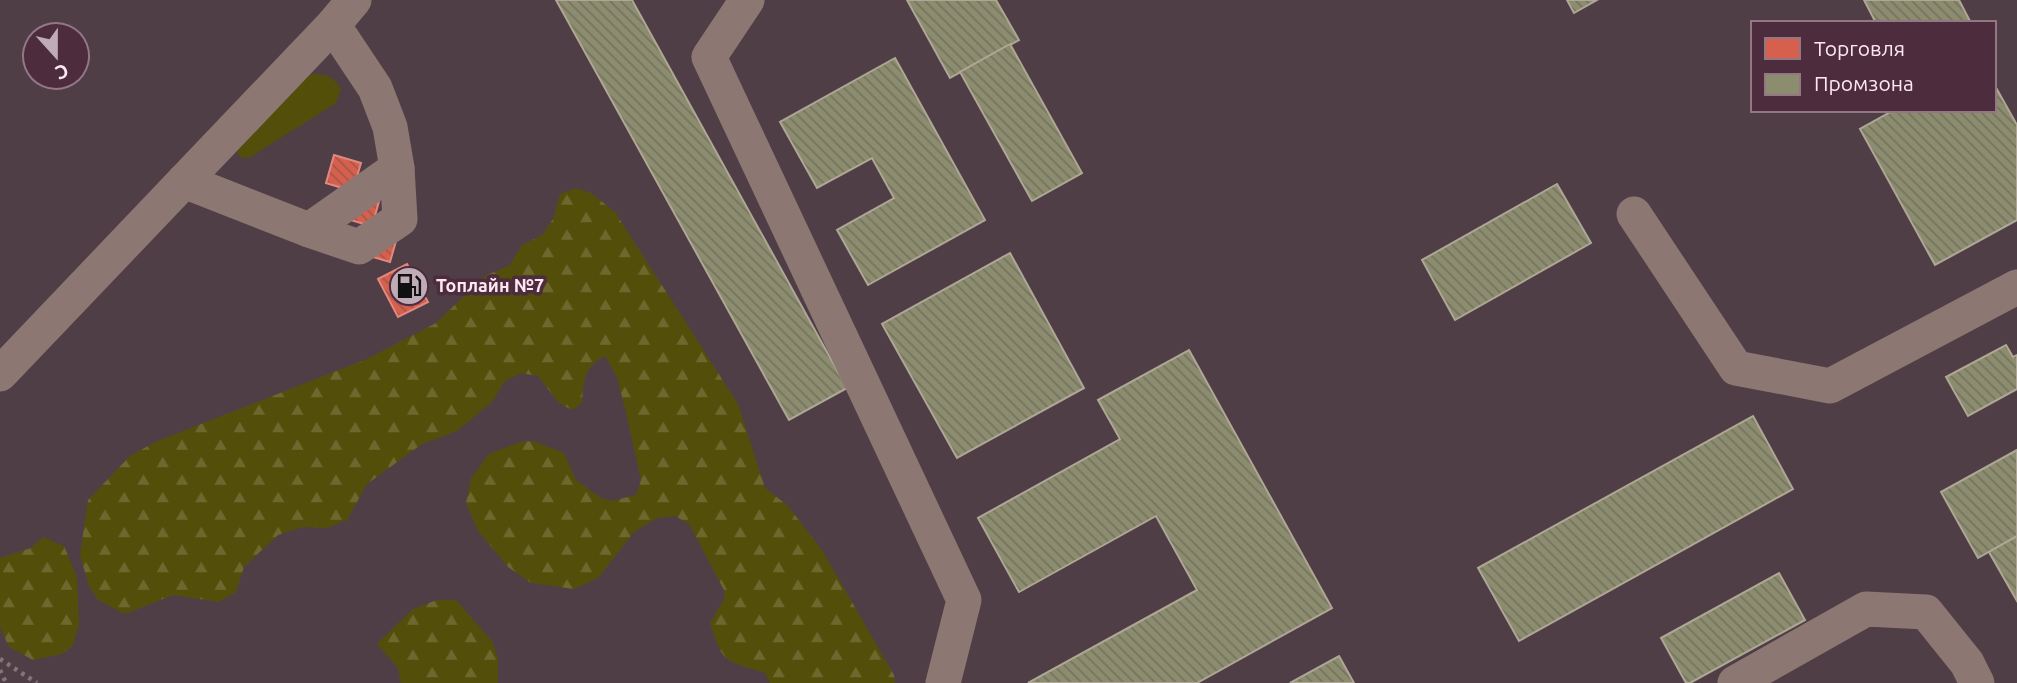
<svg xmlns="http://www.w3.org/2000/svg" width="2017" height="683" font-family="Ubuntu,sans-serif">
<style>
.grass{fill:#534e0a}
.forest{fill:url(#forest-firs)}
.shops{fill:url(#shops-back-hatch);stroke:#e2887e;stroke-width:2}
.industry{fill:url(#industry-back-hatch);stroke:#aea795;stroke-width:2}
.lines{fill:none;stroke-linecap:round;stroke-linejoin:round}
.path{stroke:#867575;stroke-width:4.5;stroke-dasharray:3.5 5;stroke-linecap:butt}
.minor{stroke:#8c7772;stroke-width:35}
.labels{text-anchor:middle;stroke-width:7;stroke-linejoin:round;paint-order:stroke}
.poi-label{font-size:18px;font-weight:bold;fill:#fde7f1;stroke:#4d2c3d;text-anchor:start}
</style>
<defs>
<pattern id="forest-firs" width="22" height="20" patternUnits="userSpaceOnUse" patternTransform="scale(1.75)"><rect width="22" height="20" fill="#534e0a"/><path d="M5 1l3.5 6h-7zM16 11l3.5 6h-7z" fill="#6d682e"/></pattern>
<pattern id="shops-back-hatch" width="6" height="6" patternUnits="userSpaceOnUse" patternTransform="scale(1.75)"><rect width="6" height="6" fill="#d6604d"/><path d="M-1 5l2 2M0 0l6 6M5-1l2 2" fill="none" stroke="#a6574b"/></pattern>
<pattern id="industry-back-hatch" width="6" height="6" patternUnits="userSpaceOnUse" patternTransform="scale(1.75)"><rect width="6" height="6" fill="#8c8c6e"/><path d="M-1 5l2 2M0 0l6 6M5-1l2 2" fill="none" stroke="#767361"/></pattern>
</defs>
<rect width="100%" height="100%" fill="#503e47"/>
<path class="grass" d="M 315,74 C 328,74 334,78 341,89 L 336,103 L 249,158 L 240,157 L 237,152 L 238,143 L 301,77 Z"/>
<g class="forest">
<path d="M 576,188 L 591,193 L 615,212 L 738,404 L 765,488 L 787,505 L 822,550 L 894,675 L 895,683 L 770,683 L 765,673 C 724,660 723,664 710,623 L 724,599 L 724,590 L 689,524 L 675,516 L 657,518 L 634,532 L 598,578 L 574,589 L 531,583 L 508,567 L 478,531 L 466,503 L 471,478 L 489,454 L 520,442 L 533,441 L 564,453 L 576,480 L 601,498 L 612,501 L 636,495 L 641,480 L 627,417 L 617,377 L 605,356 C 583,367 584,381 582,403 L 572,410 L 559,403 L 538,376 L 521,373 L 505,381 L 492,402 L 457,431 L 422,444 L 367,484 L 347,520 L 327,528 L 303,527 L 278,535 L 244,567 L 236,592 L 219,602 L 173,595 L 125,614 L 98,600 L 89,586 L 80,555 L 88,500 L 130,456 L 155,442 L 367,359 L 436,323 L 485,276 L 510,265 L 522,245 L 542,235 L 553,219 L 560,194 Z"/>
<polygon points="43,537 64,546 77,577 79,624 73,645 62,654 33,660 9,647 0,627 0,558 31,548"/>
<polygon points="437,600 456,600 492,641 498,658 498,683 401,683 398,668 377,644 413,609"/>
</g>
<g class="shops">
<polygon points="334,155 361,163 353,190 380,198 372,226 398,234 390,262 363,254 371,226 344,218 352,191 326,183"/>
<polygon points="407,264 428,302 398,317 378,279"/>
</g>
<g class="industry">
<polygon points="556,0 632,0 847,388 789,420"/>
<polygon points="907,0 996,0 1019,40 950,78"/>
<polygon points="1567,0 1597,0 1574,13"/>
<polygon points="1864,0 1959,0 1971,23 1876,23"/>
<polygon points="1010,44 1082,173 1032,201 960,72"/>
<polygon points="895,58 985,220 868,285 837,230 894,198 872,158 817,188 780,122"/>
<polygon points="1994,84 2017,125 2017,220 1935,265 1860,129 1894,110 1994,110"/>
<polygon points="1557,184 1591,243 1455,320 1422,260"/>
<polygon points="1010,253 1084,388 957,458 882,324"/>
<polygon points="2006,345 2013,357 2017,355 2017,389 1968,416 1946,377"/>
<polygon points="1189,350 1332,608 1197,683 1028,683 1197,590 1156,516 1019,592 978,518 1120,439 1098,400"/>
<polygon points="1753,416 1793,489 1519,641 1478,568"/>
<polygon points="2017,450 2017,536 1978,558 1941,492"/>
<polygon points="2017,536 2017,601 1989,552"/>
<polygon points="1779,573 1805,620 1690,683 1686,683 1661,638"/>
<polygon points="1339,656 1354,683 1290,683"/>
</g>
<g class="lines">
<g class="path">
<polyline points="0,659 37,683"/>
<polyline points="0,670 6,683"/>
</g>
<g class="minor">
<polyline points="747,0 709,57 964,600 943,683"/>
<polyline points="184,181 309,230 397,168 390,127 375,88 333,25"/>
<polyline points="1634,214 1736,368 1830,386 2017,287"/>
<polyline points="309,230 359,247 400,219 397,168"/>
<polyline points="0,374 333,25 354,0"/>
<polyline points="1735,683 1866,609 1926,612 1967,663 1977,683"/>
</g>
</g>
<defs>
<g id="fuel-disc" transform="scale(2.0125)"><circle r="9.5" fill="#c0acb6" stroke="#4d2c3d"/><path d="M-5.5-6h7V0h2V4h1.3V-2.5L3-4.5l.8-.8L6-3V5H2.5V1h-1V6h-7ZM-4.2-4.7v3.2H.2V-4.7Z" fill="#111"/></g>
</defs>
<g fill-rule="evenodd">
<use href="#fuel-disc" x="409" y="286"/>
</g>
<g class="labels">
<g class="poi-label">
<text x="436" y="292">Топлайн №7</text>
</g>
</g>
<rect x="1751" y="21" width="245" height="91" fill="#4d2c3d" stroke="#937785" stroke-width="2"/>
<rect x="1765" y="38" width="35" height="21" fill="#d6604d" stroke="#937785" stroke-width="2"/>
<text x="1814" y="56" font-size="21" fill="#fde7f1">Торговля</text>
<rect x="1765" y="74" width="35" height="21" fill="#8c8c6e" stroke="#937785" stroke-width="2"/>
<text x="1814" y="91" font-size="21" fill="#fde7f1">Промзона</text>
<g transform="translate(56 56) rotate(159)"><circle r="33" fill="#4d2c3d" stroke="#937785" stroke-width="2"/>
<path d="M0-5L12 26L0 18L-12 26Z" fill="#c0acb6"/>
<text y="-10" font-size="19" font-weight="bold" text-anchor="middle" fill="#fde7f1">С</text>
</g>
</svg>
